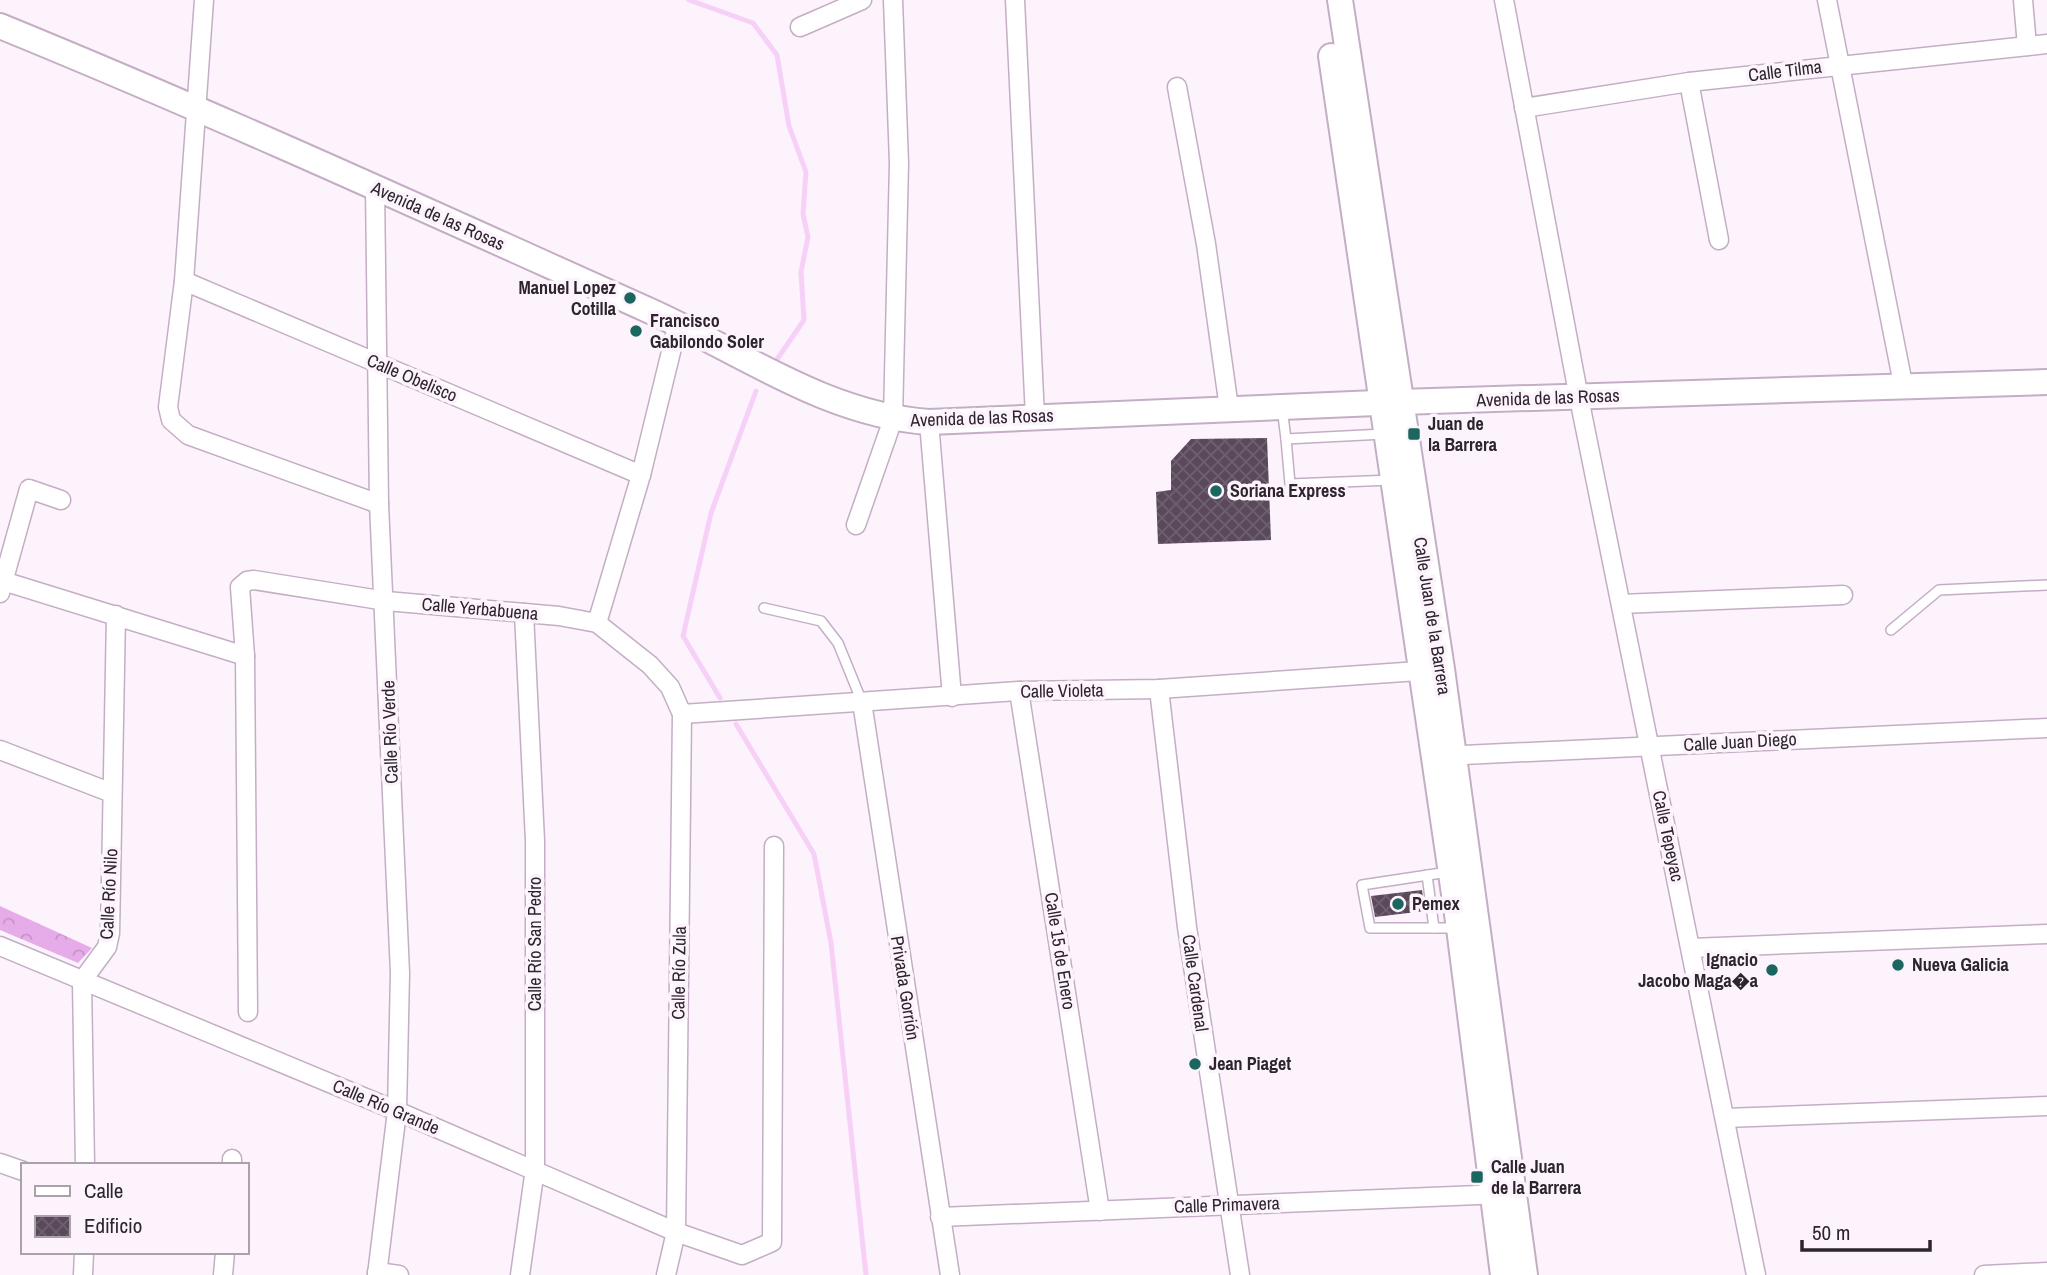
<svg xmlns="http://www.w3.org/2000/svg" width="2047" height="1275" font-family="'Archivo Narrow',sans-serif">
<style>
.park{fill:url(#park-crowns)}
.lines{fill:none;stroke-linecap:round;stroke-linejoin:round}
.stream{stroke:#f7d0f8;stroke-width:5}
.building{fill:url(#building-cross-hatch)}
.lane-casing{stroke:#c4aec5;stroke-width:12}
.street-casing{stroke:#c4aec5;stroke-width:21}
.secondary-casing{stroke:#c4aec5;stroke-width:28}
.lane{stroke:#fff;stroke-width:9}
.street{stroke:#fff;stroke-width:18}
.secondary{stroke:#fff;stroke-width:24}
.poi-dot{fill:#1b6760;stroke:#fdf3fd;stroke-width:2.5}
.labels{text-anchor:middle;stroke-width:7;stroke-linejoin:round;paint-order:stroke}
.street-label{font-size:18px;fill:#2d252d;stroke:#fdf3fd}
.poi-label{font-size:18px;font-weight:bold;fill:#2d252d;stroke:#fdf3fd;text-anchor:start}
</style>
<defs>
<pattern id="park-crowns" width="20" height="18" patternUnits="userSpaceOnUse" patternTransform="scale(1.75)"><rect width="20" height="18" fill="#e6ace9"/><path d="M2 6a3 3 0 1 1 6 0M12 15a3 3 0 1 1 6 0" fill="none" stroke="#c694c8"/></pattern>
<pattern id="building-cross-hatch" width="8" height="8" patternUnits="userSpaceOnUse" patternTransform="scale(1.75)"><rect width="8" height="8" fill="#5a485b"/><path d="M0 0l8 8M0 8l8-8" fill="none" stroke="#6e606f"/></pattern>
</defs>
<rect width="100%" height="100%" fill="#fdf3fd"/>
<polygon class="park" points="0,906 92,948 78,963 0,930"/>
<g class="lines">
<g class="stream">
<polyline points="689,0 753,23 777,55 789,126 806,172 803,214 808,237 801,272 804,320 778,358"/>
<polyline points="720,698 683,636 711,513 756,391"/>
<polyline points="736,724 814,854 831,943 866,1275"/>
</g>
</g>
<g class="building">
<polygon points="1267,438 1271,540 1158,544 1156,492 1171,490 1171,461 1191,439"/>
<polygon points="1422,890 1425,911 1375,917 1371,896"/>
</g>
<g class="lines">
<g class="lane-casing">
<g id="lane">
<polyline points="1282,408 1286,439 1384,434"/>
<polyline points="1286,439 1290,484 1392,480"/>
<polyline points="764,608 821,621 838,643 862,702"/>
<polyline points="1891,630 1939,590 2047,585"/>
<polyline points="1448,872 1362,885 1370,928 1456,928"/>
<polyline points="1427,875 1434,928"/>
</g>
</g>
<g class="street-casing">
<g id="street">
<polyline points="204,0 184,281 168,407 171,420 188,435 379,504"/>
<polyline points="1015,0 1035,417"/>
<polyline points="1504,0 1579,398 1756,1275"/>
<polyline points="1827,0 1903,384"/>
<polyline points="2023,0 2027,46"/>
<polyline points="800,27 862,0"/>
<polyline points="1689,82 1719,240"/>
<polyline points="1177,87 1206,244 1229,408"/>
<polyline points="1524,108 1689,82 2047,44"/>
<polyline points="375,188 379,504 400,973 397,1111 377,1275"/>
<polyline points="184,281 641,475"/>
<polyline points="929,422 952,697"/>
<polyline points="856,525 893,419 899,163 893,0"/>
<polyline points="0,580 245,656"/>
<polyline points="0,593 29,489 61,500"/>
<polyline points="1621,604 1843,595"/>
<polyline points="597,623 641,475 678,323"/>
<polyline points="1159,689 1187,927 1240,1275"/>
<polyline points="1019,691 1100,1211"/>
<polyline points="862,702 950,1275"/>
<polyline points="682,714 1019,691 1159,689 1433,670"/>
<polyline points="0,750 112,793"/>
<polyline points="1442,756 2047,728"/>
<polyline points="0,946 397,1111 676,1232 742,1255 772,1242 774,846"/>
<polyline points="1691,948 2047,934"/>
<polyline points="248,1012 245,656 240,587 247,581 254,580 386,601 559,616 597,623 650,665 670,687 682,714 676,1232 666,1275"/>
<polyline points="1725,1118 2047,1106"/>
<polyline points="0,1163 23,1171"/>
<polyline points="85,1165 82,981 107,947 110,933 116,615"/>
<polyline points="232,1165 232,1159"/>
<polyline points="940,1217 1503,1194"/>
<polyline points="377,1272 399,1275"/>
<polyline points="83,1275 84,1252"/>
<polyline points="223,1275 225,1252"/>
<polyline points="520,1275 535,1169 535,841 524,613"/>
<polyline points="1984,1275 2047,1272"/>
</g>
</g>
<g class="secondary-casing">
<g id="secondary">
<polyline points="1340,0 1442,669 1525,1275"/>
<path d="M 0,26 C 218,115 432,213 648,310 C 740,351 826,415 929,422 L 1400,402 L 2047,382"/>
<polyline points="1331,56 1459,928 1503,1275"/>
</g>
</g>
<use href="#lane" class="lane"/>
<use href="#street" class="street"/>
<use href="#secondary" class="secondary"/>
</g>
<g class="poi-dot">
<circle cx="630" cy="298" r="7"/>
<circle cx="636" cy="331" r="7"/>
<rect x="1407" y="427" width="14" height="14" rx="3.5"/>
<circle cx="1216" cy="491" r="7"/>
<circle cx="1398" cy="904" r="7"/>
<circle cx="1898" cy="965" r="7"/>
<circle cx="1772" cy="970" r="7"/>
<circle cx="1195" cy="1064" r="7"/>
<rect x="1470" y="1170" width="14" height="14" rx="3.5"/>
</g>
<g class="labels">
<g class="street-label">
<text transform="translate(1785 71) rotate(-7)" y="6">Calle Tilma</text>
<text transform="translate(438 216) rotate(24)" y="6">Avenida de las Rosas</text>
<text transform="translate(412 378) rotate(23)" y="6">Calle Obelisco</text>
<text transform="translate(1548 398) rotate(-2)" y="6">Avenida de las Rosas</text>
<text transform="translate(982 418) rotate(-2)" y="6">Avenida de las Rosas</text>
<text transform="translate(480 609) rotate(5)" y="6">Calle Yerbabuena</text>
<text transform="translate(1432 616) rotate(81)" y="6">Calle Juan de la Barrera</text>
<text transform="translate(1062 691) rotate(-1)" y="6">Calle Violeta</text>
<text transform="translate(390 732) rotate(-92)" y="6">Calle Río Verde</text>
<text transform="translate(1740 742) rotate(-3)" y="6">Calle Juan Diego</text>
<text transform="translate(1668 836) rotate(78)" y="6">Calle Tepeyac</text>
<text transform="translate(109 894) rotate(-87)" y="6">Calle Río Nilo</text>
<text transform="translate(535 944) rotate(-90)" y="6">Calle Río San Pedro</text>
<text transform="translate(1060 951) rotate(81)" y="6">Calle 15 de Enero</text>
<text transform="translate(679 973) rotate(-89)" y="6">Calle Río Zula</text>
<text transform="translate(1195 983) rotate(82)" y="6">Calle Cardenal</text>
<text transform="translate(905 988) rotate(81)" y="6">Privada Gorrión</text>
<text transform="translate(386 1107) rotate(23)" y="6">Calle Río Grande</text>
<text transform="translate(1227 1205) rotate(-2)" y="6">Calle Primavera</text>
</g>
<g class="poi-label">
<text x="616" y="294" text-anchor="end">Manuel Lopez<tspan x="616" dy="21">Cotilla</tspan></text>
<text x="650" y="327">Francisco<tspan x="650" dy="21">Gabilondo Soler</tspan></text>
<text x="1428" y="430">Juan de<tspan x="1428" dy="21">la Barrera</tspan></text>
<text x="1230" y="497">Soriana Express</text>
<text x="1412" y="910">Pemex</text>
<text x="1758" y="966" text-anchor="end">Ignacio<tspan x="1758" dy="21">Jacobo Maga�a</tspan></text>
<text x="1912" y="971">Nueva Galicia</text>
<text x="1209" y="1070">Jean Piaget</text>
<text x="1491" y="1173">Calle Juan<tspan x="1491" dy="21">de la Barrera</tspan></text>
</g>
</g>
<rect x="21" y="1163" width="228" height="91" fill="#fdf3fd" stroke="#aaa1aa" stroke-width="2"/>
<rect x="35" y="1186" width="35" height="10" fill="#ffffff" stroke="#aaa1aa" stroke-width="2"/>
<text x="84" y="1198" font-size="21" fill="#2d252d">Calle</text>
<rect x="35" y="1216" width="35" height="21" fill="url(#building-cross-hatch)" stroke="#aaa1aa" stroke-width="2"/>
<text x="84" y="1233" font-size="21" fill="#2d252d">Edificio</text>
<path d="M1802 1240v10h128v-10" fill="none" stroke="#2d252d" stroke-width="3.5"/>
<text x="1812" y="1240" font-size="21" fill="#2d252d" stroke="#fdf3fd" stroke-width="5" paint-order="stroke">50 m</text>
</svg>
